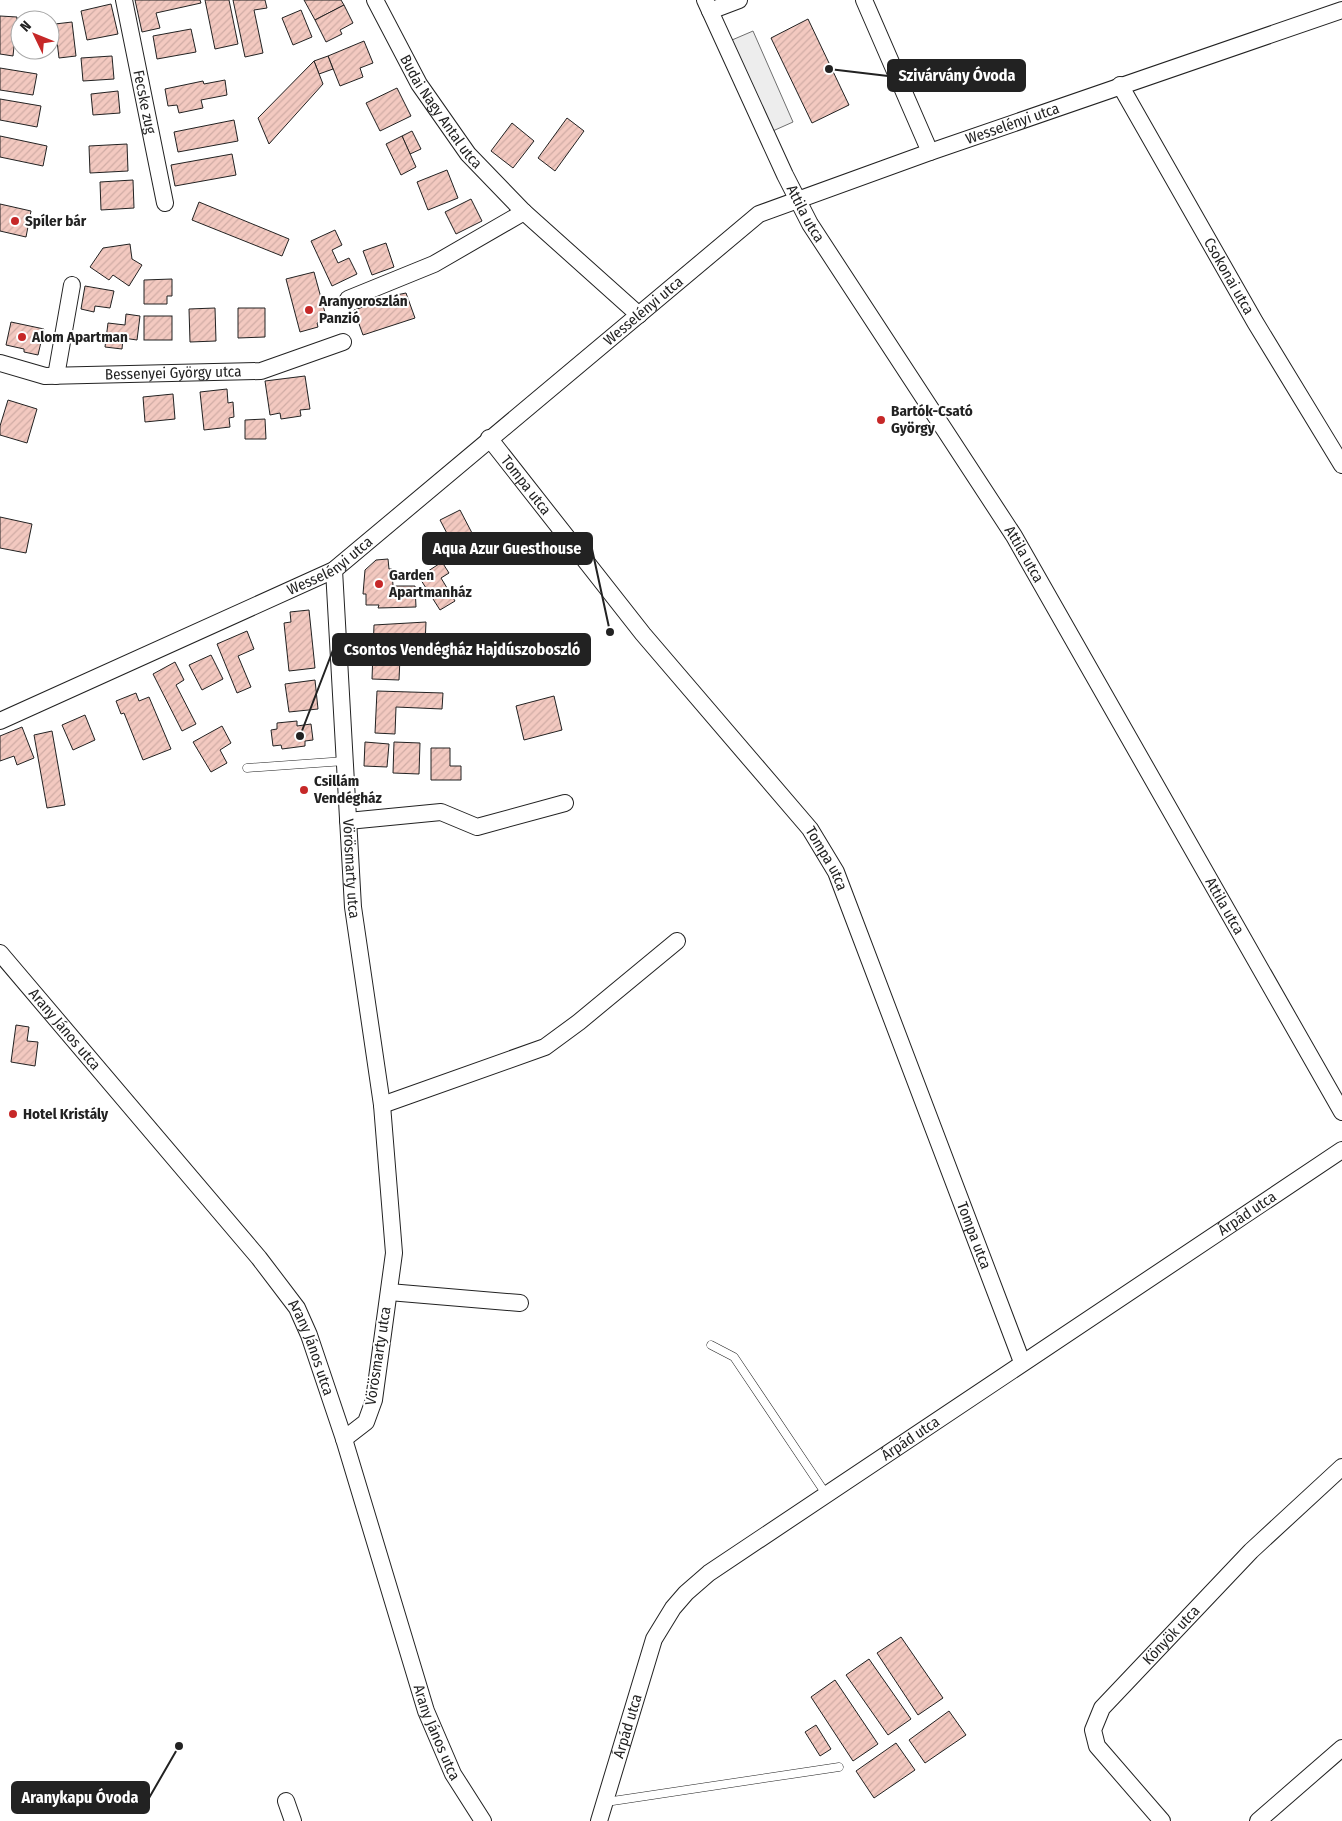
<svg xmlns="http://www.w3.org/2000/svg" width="1342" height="1821" font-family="'Fira Sans Condensed',sans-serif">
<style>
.parking{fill:#ededed;stroke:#6f6f6f}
.building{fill:url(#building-hatch);stroke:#222}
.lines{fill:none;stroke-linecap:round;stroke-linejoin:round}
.lane-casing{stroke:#222;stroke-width:9}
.street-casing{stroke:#222;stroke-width:18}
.lane{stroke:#fff;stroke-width:8}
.street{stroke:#fff;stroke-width:16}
.poi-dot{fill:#c62828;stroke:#fff;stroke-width:2}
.labels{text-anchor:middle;stroke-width:4;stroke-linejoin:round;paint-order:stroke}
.street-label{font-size:15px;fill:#222;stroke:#fff}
.poi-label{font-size:15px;font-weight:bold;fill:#222;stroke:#fff;text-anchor:start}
.leader{fill:none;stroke:#222;stroke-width:2}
.callout-dot{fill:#222;stroke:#fff;stroke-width:2}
.callout{fill:#222;stroke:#222;stroke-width:2}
.callout-label{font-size:16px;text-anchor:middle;font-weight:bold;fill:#fff}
</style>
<defs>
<pattern id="building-hatch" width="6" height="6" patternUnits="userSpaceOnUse" patternTransform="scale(1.25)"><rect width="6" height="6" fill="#f3c9c0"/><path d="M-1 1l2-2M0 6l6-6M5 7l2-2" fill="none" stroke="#d0aca5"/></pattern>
</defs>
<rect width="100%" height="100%" fill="#fff"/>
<polygon class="parking" points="753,31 793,122 766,134 725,43"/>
<g class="building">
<polygon points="135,0 200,0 201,3 156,13 160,28 142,32"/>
<polygon points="205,0 229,0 238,44 215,49"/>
<polygon points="233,0 265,0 267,8 254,10 263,53 245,57"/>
<polygon points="304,0 341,0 344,5 315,20"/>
<polygon points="111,4 118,34 87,40 81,11"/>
<polygon points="344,5 353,23 340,30 342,34 326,42 315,20"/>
<polygon points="301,10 312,37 293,45 282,18"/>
<polygon points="0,16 17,17 13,56 0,54"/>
<polygon points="808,19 849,105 812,123 771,38"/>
<polygon points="72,22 76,56 59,58 55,24"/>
<polygon points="191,29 196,52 157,59 153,36"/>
<polygon points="364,41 373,63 360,68 363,77 340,86 328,56"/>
<polygon points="112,56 114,79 83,81 81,58"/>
<polygon points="328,56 333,69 319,74 314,61"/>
<polygon points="314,61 323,84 269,144 258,118"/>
<polygon points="0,68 37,74 33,95 0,90"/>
<polygon points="225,80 227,95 201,100 203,108 179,113 177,105 168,106 165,89 203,81 204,84"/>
<polygon points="397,88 411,116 380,131 366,103"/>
<polygon points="118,91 120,113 93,115 91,94"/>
<polygon points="0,99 41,106 37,127 0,120"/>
<polygon points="567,118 584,131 555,171 538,158"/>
<polygon points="234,120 238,141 178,152 174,132"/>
<polygon points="512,123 534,141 513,168 491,151"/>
<polygon points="412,131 421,149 410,154 402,136"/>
<polygon points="0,136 47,146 43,166 0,157"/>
<polygon points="402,136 416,167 401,175 386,144"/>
<polygon points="127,144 128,171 90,173 89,146"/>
<polygon points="232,154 236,175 175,186 171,165"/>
<polygon points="447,170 458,198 428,210 417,182"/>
<polygon points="133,180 134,208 101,210 100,182"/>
<polygon points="471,199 482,221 456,234 445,212"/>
<polygon points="199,202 289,239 282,256 192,220"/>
<polygon points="0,204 31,211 26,237 0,231"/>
<polygon points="335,230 342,245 332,250 338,263 349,258 357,274 332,286 311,241"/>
<polygon points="386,243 394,267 372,275 363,251"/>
<polygon points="130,244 132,259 142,265 129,286 113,275 109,280 90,267 103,248"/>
<polygon points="314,272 327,320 317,323 318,327 300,332 286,279"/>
<polygon points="172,279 172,296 167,296 167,304 144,304 144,280"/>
<polygon points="85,286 114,291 110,308 95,306 94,312 81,309"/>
<polygon points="406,293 415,318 363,335 354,310 378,302 377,299"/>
<polygon points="215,308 216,341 190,342 189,309"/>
<polygon points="238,308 265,308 265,337 238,338"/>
<polygon points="126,314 140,316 137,340 123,338 122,349 105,347 108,323 125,325"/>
<rect x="144" y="316" width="28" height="24"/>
<polygon points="11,322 44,329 38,355 24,352 24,349 6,345"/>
<polygon points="305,376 310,409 300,410 301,416 281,419 280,413 270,415 265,381"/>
<polygon points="227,389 228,403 233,402 234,417 229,418 230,427 204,430 200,392"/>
<polygon points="173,394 175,419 145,422 143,397"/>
<polygon points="8,400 37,409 27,443 0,435 0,426"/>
<polygon points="265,419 266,439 245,439 245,420"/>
<polygon points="460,510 472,533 452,543 440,520"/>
<polygon points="0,517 32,524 26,553 0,548"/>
<polygon points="388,559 389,569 392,569 393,586 415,586 416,607 378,608 379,605 366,605 366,594 363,594 365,570 376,560"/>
<polygon points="442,562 449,573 441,578 455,601 440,610 419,577"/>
<polygon points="309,610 315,668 289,671 284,623 291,622 290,612"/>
<polygon points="426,622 425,645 412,644 412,652 408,656 400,658 399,680 372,679 374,625"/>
<polygon points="247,631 254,649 238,656 251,687 237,693 217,644"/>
<polygon points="211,655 223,679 202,690 189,665"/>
<polygon points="175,662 184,680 176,685 196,724 182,731 153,674"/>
<polygon points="315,680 318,709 289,712 285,684"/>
<polygon points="377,691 443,693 442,709 396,707 395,734 375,733"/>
<polygon points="136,693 139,701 149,697 171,749 143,760 124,713 121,714 116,701"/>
<polygon points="554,696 562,730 524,740 516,706"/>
<polygon points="85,715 95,740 73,750 62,725"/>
<polygon points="297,721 297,726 311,724 313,740 305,741 305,746 282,749 281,745 273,746 271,730 277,729 277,723"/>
<polygon points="222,726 231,743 220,750 227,763 211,772 193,742"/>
<polygon points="22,727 34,758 17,765 14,756 0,761 0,736"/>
<polygon points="52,731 65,805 47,808 34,735"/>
<polygon points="365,742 389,744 387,767 364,766"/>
<polygon points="394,742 420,743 419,774 393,773"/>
<polygon points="431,748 450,748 450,766 461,766 461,780 431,780"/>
<polygon points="16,1025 29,1027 27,1041 38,1042 35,1066 11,1062"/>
<polygon points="901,1637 943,1698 918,1715 877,1653"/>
<polygon points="869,1659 911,1719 888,1735 846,1675"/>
<polygon points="835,1680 878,1744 853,1761 811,1697"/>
<polygon points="949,1711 966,1735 925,1763 909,1740"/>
<polygon points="816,1725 831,1749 820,1756 805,1732"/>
<polygon points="896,1743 915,1770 874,1798 856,1771"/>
</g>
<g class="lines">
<g class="lane-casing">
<g id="lane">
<polyline points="247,768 345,761"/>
<polyline points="711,1345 734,1357 826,1494"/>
<polyline points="606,1802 839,1767"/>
</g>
</g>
<g class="street-casing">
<g id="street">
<path id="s1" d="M 124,0 L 165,203"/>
<path id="s2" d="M 375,0 L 419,84 L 468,154 L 524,212 L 639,315"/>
<path id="s3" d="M 705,0 L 785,175 L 810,224 L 1014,536 L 1342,1112"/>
<polyline points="864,0 930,152"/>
<polyline points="710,11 739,0"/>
<path id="s4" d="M 1120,85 L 1255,322 L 1342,465"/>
<polyline points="348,299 434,264 524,212"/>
<path id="s5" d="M 0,363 L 45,376 L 261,371 L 343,342"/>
<polyline points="56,376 72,285"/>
<path id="s6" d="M 489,438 L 643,634 L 810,829 L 836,872 L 1022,1362"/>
<path id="s7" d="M 334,570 L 353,907 L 382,1105 L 394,1253 L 374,1400 L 366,1422 L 344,1439"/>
<path id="s8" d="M 0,721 L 334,570 L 759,214 L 930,152 L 1342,10"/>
<polyline points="348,821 441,812 477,827 565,803"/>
<path id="s9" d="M 0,953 L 259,1258 L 297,1308 L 309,1335 L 344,1439 L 426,1711 L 453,1774 L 483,1821"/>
<polyline points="382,1105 545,1047 579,1022 677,941"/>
<polyline points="389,1292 520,1303"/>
<polyline points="286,1801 293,1821"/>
<path id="s10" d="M 599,1821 L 654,1639 L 673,1608 L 686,1593 L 709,1573 L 1342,1150"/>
<path id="s11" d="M 1162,1821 L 1097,1746 L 1093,1730 L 1102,1708 L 1251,1551 L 1342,1467"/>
<polyline points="1258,1821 1342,1748"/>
</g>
</g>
<use href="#lane" class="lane"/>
<use href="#street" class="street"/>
</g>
<g class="poi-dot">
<circle cx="15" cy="221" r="5"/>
<circle cx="309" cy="310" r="5"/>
<circle cx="22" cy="337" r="5"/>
<circle cx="881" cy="420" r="5"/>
<circle cx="379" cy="584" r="5"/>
<circle cx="304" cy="790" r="5"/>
<circle cx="13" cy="1114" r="5"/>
</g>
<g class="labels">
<g class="street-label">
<text dy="5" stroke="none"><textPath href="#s1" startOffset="104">Fecske zug</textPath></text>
<text dy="5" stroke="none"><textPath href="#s2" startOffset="130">Budai Nagy Antal utca</textPath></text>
<text dy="5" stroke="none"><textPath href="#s8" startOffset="1190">Wesselényi utca</textPath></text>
<text dy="5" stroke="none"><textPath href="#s3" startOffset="236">Attila utca</textPath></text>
<text dy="5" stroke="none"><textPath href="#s4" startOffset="220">Csokonai utca</textPath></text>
<text dy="5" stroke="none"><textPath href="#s8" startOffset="770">Wesselényi utca</textPath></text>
<text dy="5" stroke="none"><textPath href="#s5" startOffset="175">Bessenyei György utca</textPath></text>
<text dy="5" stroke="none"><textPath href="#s6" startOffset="60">Tompa utca</textPath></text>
<text dy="5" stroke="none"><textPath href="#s3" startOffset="641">Attila utca</textPath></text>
<text dy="5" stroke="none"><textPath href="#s8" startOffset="365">Wesselényi utca</textPath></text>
<text dy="5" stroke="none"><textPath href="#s6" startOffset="540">Tompa utca</textPath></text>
<text dy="5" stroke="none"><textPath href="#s7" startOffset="299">Vörösmarty utca</textPath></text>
<text dy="5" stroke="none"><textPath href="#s3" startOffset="1046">Attila utca</textPath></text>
<text dy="5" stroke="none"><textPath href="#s9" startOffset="100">Arany János utca</textPath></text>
<text dy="5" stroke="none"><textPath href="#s10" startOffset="924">Árpád utca</textPath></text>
<text dy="5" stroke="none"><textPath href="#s6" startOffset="945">Tompa utca</textPath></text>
<text dy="5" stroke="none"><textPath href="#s9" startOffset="505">Arany János utca</textPath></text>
<text transform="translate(378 1356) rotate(-81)" y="5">Vörösmarty utca</text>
<text dy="5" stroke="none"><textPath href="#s10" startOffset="519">Árpád utca</textPath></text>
<text dy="5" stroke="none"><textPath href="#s11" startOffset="240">Könyök utca</textPath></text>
<text dy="5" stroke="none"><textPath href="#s10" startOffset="99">Árpád utca</textPath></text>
<text dy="5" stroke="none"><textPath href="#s9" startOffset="910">Arany János utca</textPath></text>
</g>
<g class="poi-label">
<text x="25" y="226">Spíler bár</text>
<text x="319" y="306">Aranyoroszlán<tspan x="319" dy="17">Panzió</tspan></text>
<text x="32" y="342">Alom Apartman</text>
<text x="891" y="416">Bartók-Csató<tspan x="891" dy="17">György</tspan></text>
<text x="389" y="580">Garden<tspan x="389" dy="17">Apartmanház</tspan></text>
<text x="314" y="786">Csillám<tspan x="314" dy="17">Vendégház</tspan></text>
<text x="23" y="1119">Hotel Kristály</text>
</g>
</g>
<path class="leader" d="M829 69L888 76M610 632L592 549M300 736L333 650M179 1746L149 1798"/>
<g class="callout-dot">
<circle cx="829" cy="69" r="5"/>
<circle cx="610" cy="632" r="5"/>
<circle cx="300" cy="736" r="5"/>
<circle cx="179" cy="1746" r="5"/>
</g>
<g class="callout">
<rect x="888" y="60" width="137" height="31" rx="5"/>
<rect x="423" y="533" width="169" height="31" rx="5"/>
<rect x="333" y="634" width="257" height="31" rx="5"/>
<rect x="12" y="1782" width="137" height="31" rx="5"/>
</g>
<g class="callout-label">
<text x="957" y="81">Szivárvány Óvoda</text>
<text x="507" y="554">Aqua Azur Guesthouse</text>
<text x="462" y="655">Csontos Vendégház Hajdúszoboszló</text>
<text x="80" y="1803">Aranykapu Óvoda</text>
</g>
<g transform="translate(35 35) rotate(313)"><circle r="24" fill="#ffffff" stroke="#a7a7a7"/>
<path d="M0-4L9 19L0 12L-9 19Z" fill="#c62828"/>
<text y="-8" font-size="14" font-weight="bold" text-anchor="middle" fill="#222222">N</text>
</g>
</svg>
